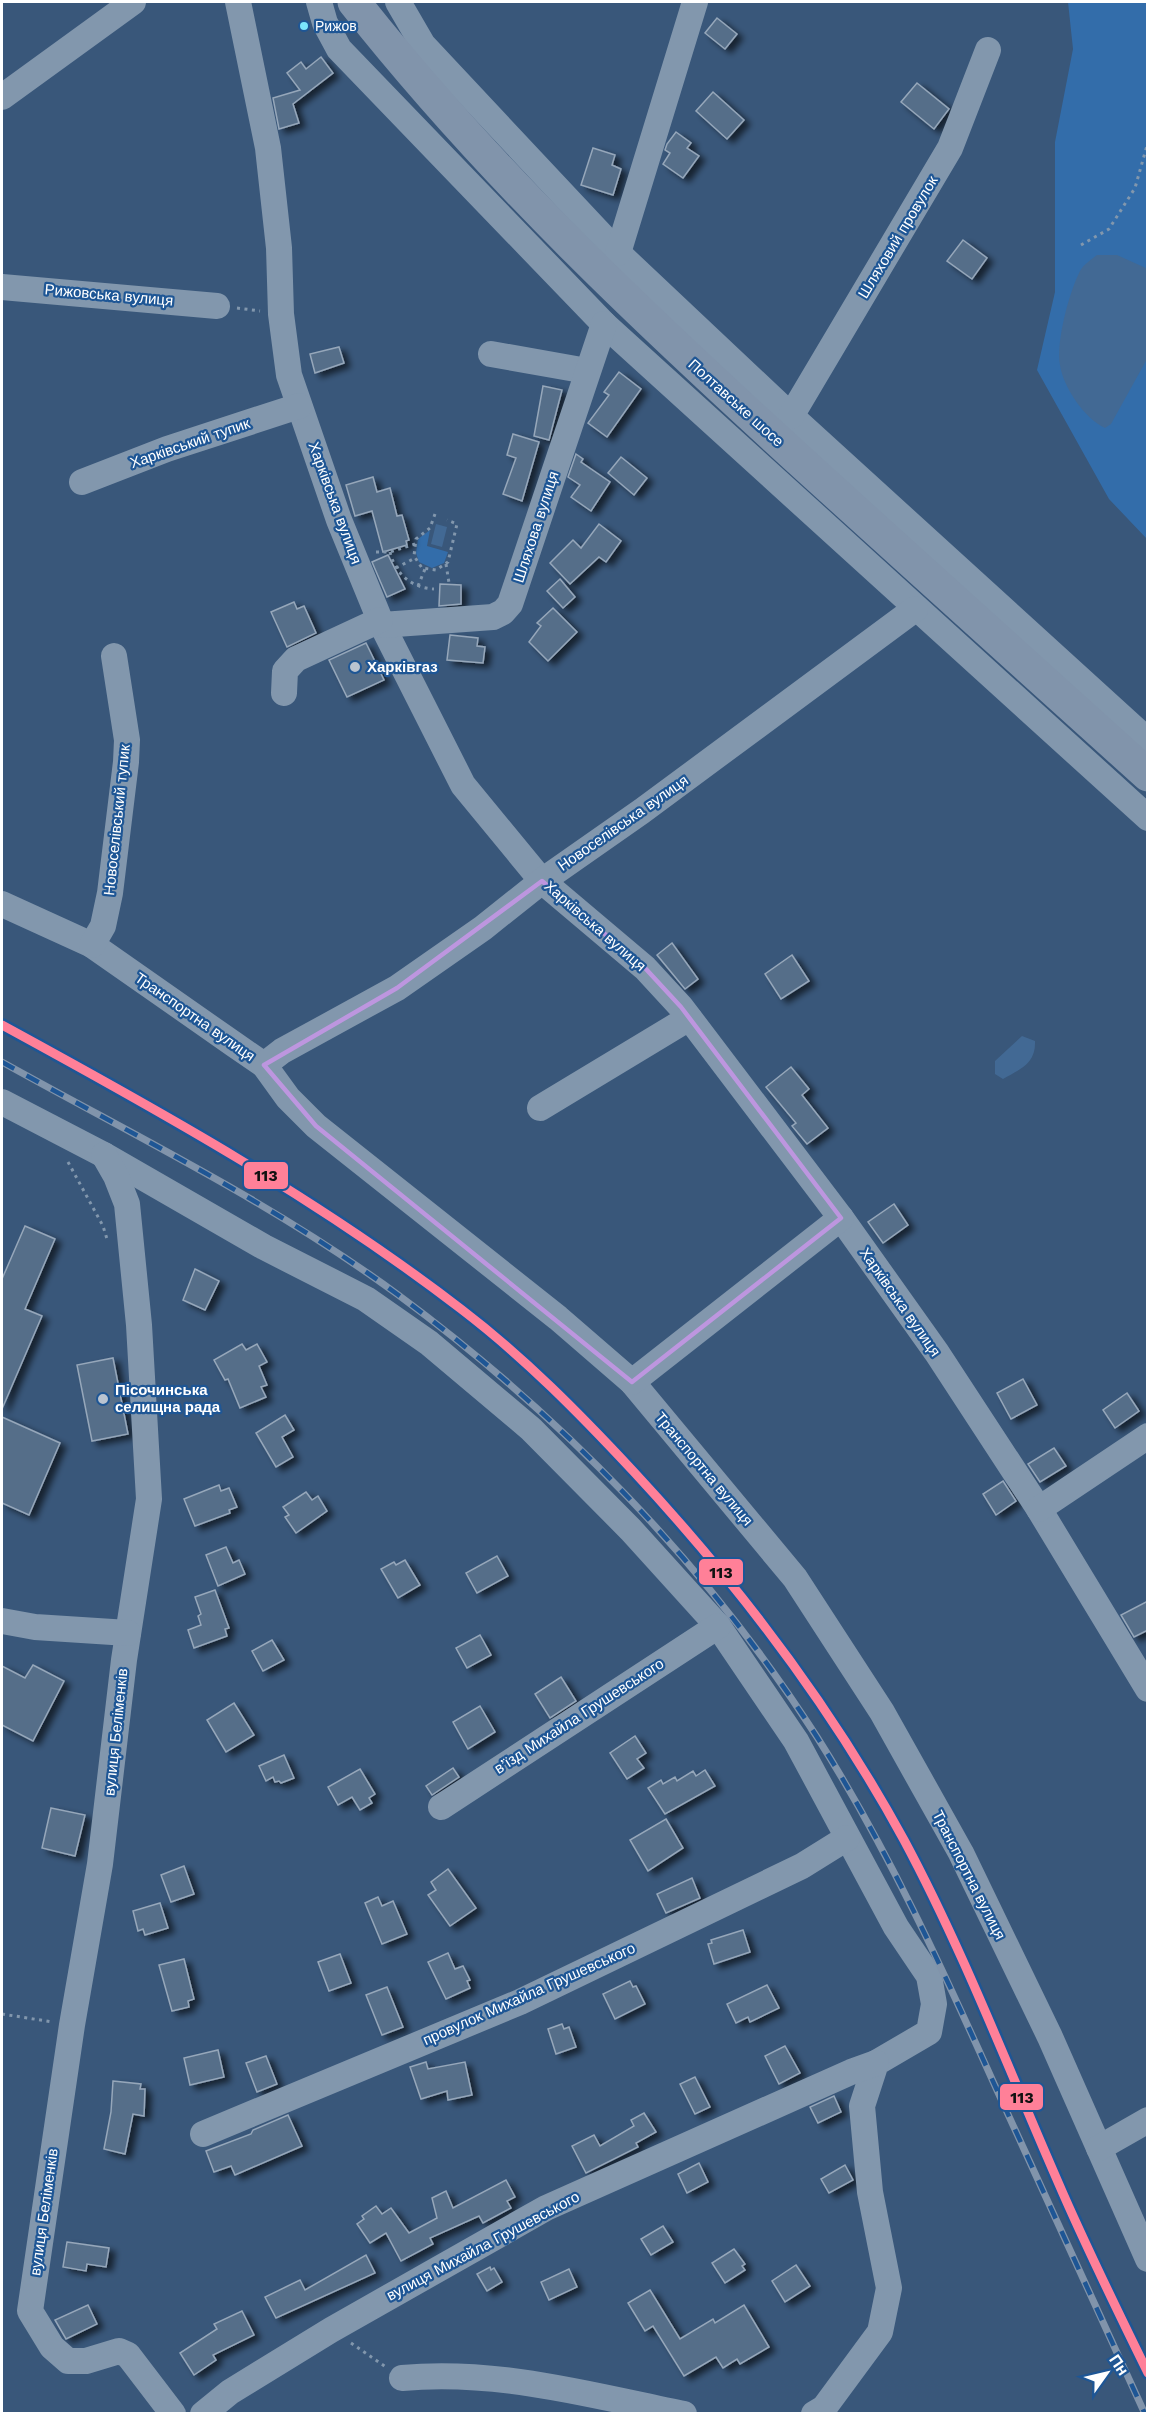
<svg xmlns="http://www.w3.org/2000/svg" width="1149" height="2415" font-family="'Work Sans',sans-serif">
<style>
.green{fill:#336daa}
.water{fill:#426994}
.building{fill:#556e89;stroke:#96a7ba;stroke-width:1.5;filter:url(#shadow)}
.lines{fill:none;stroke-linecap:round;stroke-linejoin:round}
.path{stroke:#8297ad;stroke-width:3;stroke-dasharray:3 4.5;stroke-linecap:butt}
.minor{stroke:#8297ad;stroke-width:26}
.highway{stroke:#8194ab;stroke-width:33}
.rail-casing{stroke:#8194ab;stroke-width:7}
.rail{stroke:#1e5695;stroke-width:4.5;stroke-dasharray:14;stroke-linecap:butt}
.rail-1-casing{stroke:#1e5695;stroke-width:14}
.rail-1{stroke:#ff8098;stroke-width:9}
.marked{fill:none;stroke:#bd96df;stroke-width:4.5;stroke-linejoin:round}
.bus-dot{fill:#7ae5fd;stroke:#1e5695;stroke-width:2}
.poi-dot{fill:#bac4d0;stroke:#1e5695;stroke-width:2}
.labels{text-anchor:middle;stroke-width:4.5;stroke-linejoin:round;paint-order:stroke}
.bus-label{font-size:14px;fill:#fff;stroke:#1e5695;text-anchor:start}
.street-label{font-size:15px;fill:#fff;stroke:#1e5695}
.poi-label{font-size:15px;font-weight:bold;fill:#fff;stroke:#1e5695;text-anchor:start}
.line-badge{stroke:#1e5695;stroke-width:2}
.pale-badge-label{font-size:16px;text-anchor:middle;font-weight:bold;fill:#111}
</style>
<defs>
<filter id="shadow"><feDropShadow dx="6" dy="4" stdDeviation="3" flood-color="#0009"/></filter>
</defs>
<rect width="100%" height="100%" fill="#39577a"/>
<g class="green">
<polygon points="1068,2 1147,2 1147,539 1109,499 1037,370 1055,292 1055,142 1073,49"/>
<polygon points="430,530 427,546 448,552 444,563 432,568 419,562 416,553 418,539"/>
</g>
<g class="water">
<path d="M 1097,255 L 1117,255 L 1148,269 L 1147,359 L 1111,424 L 1105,428 C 1085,419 1063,387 1060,365 C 1056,341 1069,293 1080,271 C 1084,264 1092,259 1097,255 Z"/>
<polygon points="436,524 447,527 442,547 431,544"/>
<path d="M 1022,1036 L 1035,1041 C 1036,1064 1020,1069 1003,1079 L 995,1074 L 995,1061 Z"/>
</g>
<g class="building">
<polygon points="717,18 737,34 725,49 705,33"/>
<polygon points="321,57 333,73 293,104 299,123 279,129 273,98 300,90 287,73 301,62 306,69"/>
<polygon points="917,83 949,109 934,129 901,102"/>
<polygon points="713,92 744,120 727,139 696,111"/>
<polygon points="676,132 691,143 687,148 699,156 683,178 663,164 670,153 665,150 667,144"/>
<polygon points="593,148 615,155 612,165 621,169 613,195 581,185"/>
<polygon points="963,240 987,258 972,279 947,261"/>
<polygon points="339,347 344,363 315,373 310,354"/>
<polygon points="619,372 641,389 607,437 588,423 609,395 604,392"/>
<polygon points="543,386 562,390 549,440 534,436"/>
<polygon points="513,434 539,442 522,501 503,494 516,458 507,455"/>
<polygon points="576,454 583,459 581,462 610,482 591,511 571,497 580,485 568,477"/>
<polygon points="621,457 647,478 634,495 608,473"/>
<polygon points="373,477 377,492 390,488 397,516 402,515 409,540 406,541 407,545 383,552 372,511 355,516 346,485"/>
<polygon points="599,524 621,541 606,562 599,557 570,584 550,563 573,540 581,548"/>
<polygon points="388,555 405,589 387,597 372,562"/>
<polygon points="560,579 575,597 563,608 547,591"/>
<polygon points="440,584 461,585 461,604 439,606"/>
<polygon points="294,602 297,609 304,606 316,633 287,647 271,612"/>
<polygon points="553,608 577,632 548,661 529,642 541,626 537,623"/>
<polygon points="450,635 478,638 477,646 485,647 483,663 447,660"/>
<polygon points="366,643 384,680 347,697 329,660"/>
<polygon points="672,943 698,979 685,989 657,955"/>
<polygon points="792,955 809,981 781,999 765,974"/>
<polygon points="791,1067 809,1089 802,1095 828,1128 807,1144 792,1126 796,1123 766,1087"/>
<polygon points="894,1204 908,1225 883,1243 868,1222"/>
<polygon points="25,1226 55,1239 25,1309 42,1316 2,1409 2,1279"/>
<polygon points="195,1269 219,1281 205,1310 183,1300"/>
<polygon points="242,1344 246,1350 257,1344 267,1362 259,1366 267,1385 261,1387 266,1397 240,1408 228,1379 225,1380 214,1360"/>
<polygon points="113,1358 128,1434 92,1441 77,1365"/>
<polygon points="1023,1379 1037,1405 1011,1419 997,1393"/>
<polygon points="1127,1393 1139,1411 1115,1428 1103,1410"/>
<polygon points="285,1415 294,1430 282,1437 293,1457 276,1467 256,1433"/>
<polygon points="2,1417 60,1443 29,1515 2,1503"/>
<polygon points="1054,1448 1066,1466 1040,1482 1028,1464"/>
<polygon points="1003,1481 1016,1501 996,1515 983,1494"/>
<polygon points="219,1485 221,1491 229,1488 237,1507 229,1510 230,1513 195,1526 184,1499"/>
<polygon points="306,1492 312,1500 318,1496 327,1511 296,1533 285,1517 289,1515 283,1507"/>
<polygon points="226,1547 233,1563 239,1560 245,1574 218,1586 206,1555"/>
<polygon points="497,1556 508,1576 477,1593 466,1573"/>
<polygon points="405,1560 420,1585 398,1598 381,1569 394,1562 396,1565"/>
<polygon points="215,1590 229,1628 225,1629 227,1636 194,1648 188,1630 201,1625 198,1616 201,1614 195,1597"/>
<polygon points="1148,1601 1148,1630 1134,1637 1121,1615"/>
<polygon points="480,1635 491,1655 467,1668 456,1648"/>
<polygon points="272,1640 284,1660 263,1671 252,1651"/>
<polygon points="33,1665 64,1681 33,1741 2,1725 2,1666 25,1678"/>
<polygon points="561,1677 576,1701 550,1718 535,1694"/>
<polygon points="234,1703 254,1735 226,1752 207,1720"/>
<polygon points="480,1706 495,1732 468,1749 453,1722"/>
<polygon points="635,1736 646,1753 637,1759 644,1768 627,1779 610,1753"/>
<polygon points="284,1755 294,1778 281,1783 279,1781 275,1782 273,1777 266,1781 259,1766"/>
<polygon points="453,1768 459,1777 432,1795 426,1786"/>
<polygon points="360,1769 375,1794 369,1798 372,1803 360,1810 352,1797 338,1805 328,1787"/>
<polygon points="705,1770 715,1786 665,1814 648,1788 661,1780 663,1784 675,1777 677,1781 693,1771 696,1776"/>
<polygon points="51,1808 85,1815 75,1856 42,1848"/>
<polygon points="666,1819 683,1848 648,1871 630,1840"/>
<polygon points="184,1866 194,1894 171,1902 161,1875"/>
<polygon points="448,1869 476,1908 450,1926 428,1895 436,1890 431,1882"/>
<polygon points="692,1878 700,1898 666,1913 657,1894"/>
<polygon points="378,1897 382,1906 393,1901 407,1934 382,1944 365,1903"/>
<polygon points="160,1903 168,1928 145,1935 143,1929 138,1931 133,1911"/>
<polygon points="743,1930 750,1952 714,1964 708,1944 712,1943 711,1940"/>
<polygon points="448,1953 455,1969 463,1966 470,1980 467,1981 470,1988 446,1999 428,1962"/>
<polygon points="340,1954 351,1983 329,1991 318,1962"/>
<polygon points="184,1959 194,1999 188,2001 189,2007 172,2011 159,1965"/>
<polygon points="630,1981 633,1987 636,1986 645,2004 615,2019 603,1994"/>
<polygon points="767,1985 779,2008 750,2022 748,2017 736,2023 727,2004"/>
<polygon points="387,1987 403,2027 382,2035 366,1995"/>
<polygon points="562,2024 564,2029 569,2027 576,2047 556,2054 548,2029"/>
<polygon points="785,2046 800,2073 779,2084 765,2056"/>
<polygon points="218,2050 224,2077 190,2085 184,2058"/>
<polygon points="266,2056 277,2084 257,2092 246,2063"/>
<polygon points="426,2062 428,2069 465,2062 472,2095 448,2100 447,2091 421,2099 410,2067"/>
<polygon points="695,2077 710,2107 695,2114 680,2084"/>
<polygon points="113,2081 141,2084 140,2089 145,2089 144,2116 133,2114 125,2154 104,2149 111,2112"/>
<polygon points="834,2096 841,2112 818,2123 810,2107"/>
<polygon points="644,2113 656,2132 636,2143 638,2147 586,2173 572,2146 594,2135 600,2146 634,2126 631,2120"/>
<polygon points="288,2115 302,2146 235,2175 231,2166 214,2172 206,2151 251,2134 253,2130"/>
<polygon points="699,2163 708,2182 687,2193 678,2174"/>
<polygon points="845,2165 853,2180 829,2193 821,2179"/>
<polygon points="506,2180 515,2197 507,2201 511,2208 483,2223 479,2216 430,2238 433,2244 401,2261 386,2233 370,2243 357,2224 364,2219 362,2216 376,2206 382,2214 391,2208 409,2233 437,2218 432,2198 446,2191 453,2208"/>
<polygon points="663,2226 673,2242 651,2255 641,2239"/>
<polygon points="67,2242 109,2248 106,2267 87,2264 86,2271 63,2267"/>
<polygon points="734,2249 745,2264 742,2266 745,2270 725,2283 712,2263"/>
<polygon points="366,2255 375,2273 276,2318 265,2297 300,2280 305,2290"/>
<polygon points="796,2265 810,2286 785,2302 772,2281"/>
<polygon points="490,2267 491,2270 494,2268 502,2282 487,2291 477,2274"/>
<polygon points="569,2269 577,2287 549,2300 541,2282"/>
<polygon points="650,2290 680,2339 713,2319 715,2323 744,2305 769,2347 740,2364 737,2359 723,2368 716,2357 684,2376 653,2326 645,2331 628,2303"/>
<polygon points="88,2305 97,2324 66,2339 55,2320"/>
<polygon points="242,2311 254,2335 213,2355 216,2360 194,2375 180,2353 217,2329 214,2324"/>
</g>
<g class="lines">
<g class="path">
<polyline points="1081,245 1109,229 1135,188 1148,142"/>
<polyline points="237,308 260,311"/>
<polyline points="435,514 430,528 416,539 414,556 422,568 436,570 448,562 457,524 447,520"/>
<polyline points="376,552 390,552 415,544"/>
<path d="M 390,552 C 395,574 412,588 434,589"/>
<polyline points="446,564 449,583"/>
<polyline points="396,568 415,558"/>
<polyline points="418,586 425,569"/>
<polyline points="68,1162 103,1226 107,1239"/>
<polyline points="2,2014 53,2022"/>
<polyline points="351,2343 386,2367"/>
</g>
<g class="minor">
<polyline points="238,2 268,148 279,248 281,314 289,375 339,520 382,625 463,785 542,881 645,968 681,1007 841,1218 937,1353 1039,1509 1148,1689"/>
<polyline points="319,2 325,23 339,49 604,324 1148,818"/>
<polyline points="398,2 423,45 618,253 791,416 1148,741"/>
<polyline points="2,97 133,2"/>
<polyline points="618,253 695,2"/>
<polyline points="2,287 217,306"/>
<polyline points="491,354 587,371"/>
<polyline points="791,416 950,148 988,50"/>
<polyline points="82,482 167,449 299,406"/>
<polyline points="382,625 493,617 503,612 510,604 604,324"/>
<polyline points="284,693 285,671 296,659 380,620"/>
<polyline points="2,904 92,945 235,1045 264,1065 288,1098 316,1126 558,1318 632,1382 795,1578 882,1712 961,1853 1050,2037 1148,2259"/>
<polyline points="92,945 103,926 110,893 126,762 127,740 114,656"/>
<polyline points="264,1065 282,1051 397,988 483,928 542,881 642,811 915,609"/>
<polyline points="2,1102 104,1155 264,1247 366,1299 429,1343 531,1429 631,1530 718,1626 796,1741 896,1927 929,1976 934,2004 929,2032 876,2063 862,2106 870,2192 889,2288 880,2332 824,2408 814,2414"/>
<polyline points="540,1108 689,1018"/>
<polyline points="104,1155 116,1176 127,1204 139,1325 149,1499 124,1660 100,1864 72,2025 30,2311 52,2347 68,2361 86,2361 119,2351 128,2355 173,2414"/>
<polyline points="632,1382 841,1218"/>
<polyline points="1039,1509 1148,1436"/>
<polyline points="2,1621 35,1627 128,1633"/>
<polyline points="441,1807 718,1626"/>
<polyline points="203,2134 520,2002 802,1866 847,1838"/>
<polyline points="1099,2148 1148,2120"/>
<path d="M 402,2378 C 497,2369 591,2395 684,2414"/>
<polyline points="203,2414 230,2392 331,2330 546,2208 851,2072 876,2063"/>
</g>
<path class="highway" d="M 354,2 C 491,176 653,327 817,476 C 927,576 1037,675 1148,775"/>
<g class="rail-casing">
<path id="rail" d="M 2,1062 C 135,1136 273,1203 397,1294 C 561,1415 707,1565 817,1737 C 888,1849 942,1968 996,2088 C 1046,2197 1095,2305 1145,2414"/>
</g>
<use href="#rail" class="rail"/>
<g class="rail-1-casing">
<path id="rail-1" d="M 2,1025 C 160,1111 318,1199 461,1309 C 524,1357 580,1414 634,1472 C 738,1584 831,1706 904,1840 C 963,1950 1008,2068 1058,2182 C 1086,2247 1117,2310 1148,2373"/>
</g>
<use href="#rail-1" class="rail-1"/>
</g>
<path class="marked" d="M 542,881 L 645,968 L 681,1007 L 841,1218 L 632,1382 L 316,1126 L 264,1065 L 397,988 Z"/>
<circle class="bus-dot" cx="304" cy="26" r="5"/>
<g class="poi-dot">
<circle cx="355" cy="667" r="6"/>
<circle cx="103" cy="1399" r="6"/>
</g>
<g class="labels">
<g class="bus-label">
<text x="315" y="31">Рижов</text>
</g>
<g class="street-label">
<text transform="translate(898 237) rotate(-59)" y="5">Шляховий провулок</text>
<text transform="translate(109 295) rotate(5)" y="5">Рижовська вулиця</text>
<text transform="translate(736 403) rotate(42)" y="5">Полтавське шосе</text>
<text transform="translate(190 443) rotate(-19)" y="5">Харківський тупик</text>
<text transform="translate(335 503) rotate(70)" y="5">Харківська вулиця</text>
<text transform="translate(536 527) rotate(-72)" y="5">Шляхова вулиця</text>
<text transform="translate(117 820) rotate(-84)" y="5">Новоселівський тупик</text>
<text transform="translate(623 823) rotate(-35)" y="5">Новоселівська вулиця</text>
<text transform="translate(595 926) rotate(41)" y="5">Харківська вулиця</text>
<text transform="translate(195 1017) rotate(35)" y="5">Транспортна вулиця</text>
<text transform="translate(900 1302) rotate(55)" y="5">Харківська вулиця</text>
<text transform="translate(704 1469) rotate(50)" y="5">Транспортна вулиця</text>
<text transform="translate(579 1716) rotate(-33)" y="5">в’їзд Михайла Грушевського</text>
<text transform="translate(116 1732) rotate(-84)" y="5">вулиця Беліменків</text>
<text transform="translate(969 1875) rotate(63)" y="5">Транспортна вулиця</text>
<text transform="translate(529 1994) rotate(-24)" y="5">провулок Михайла Грушевського</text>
<text transform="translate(44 2212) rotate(-82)" y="5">вулиця Беліменків</text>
<text transform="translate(483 2246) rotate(-28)" y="5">вулиця Михайла Грушевського</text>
</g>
<g class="poi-label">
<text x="367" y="672">Харківгаз</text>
<text x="115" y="1395">Пісочинська<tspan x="115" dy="17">селищна рада</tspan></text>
</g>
</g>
<g class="line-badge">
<rect x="243" y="1161" width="46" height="29" rx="6" fill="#ff8098"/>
<rect x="698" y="1558" width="46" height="28" rx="6" fill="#ff8098"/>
<rect x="999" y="2083" width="45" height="28" rx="6" fill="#ff8098"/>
</g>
<g class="pale-badge-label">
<text x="266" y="1181">113</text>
<text x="721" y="1578">113</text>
<text x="1022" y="2103">113</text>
</g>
<rect width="1149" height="2415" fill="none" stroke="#ffffff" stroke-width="6"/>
<g transform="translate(1107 2373) rotate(56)" stroke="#1e5695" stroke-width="4.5" paint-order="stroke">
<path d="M0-4.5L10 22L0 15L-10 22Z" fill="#ffffff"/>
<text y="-9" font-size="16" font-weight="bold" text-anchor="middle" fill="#ffffff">Пн</text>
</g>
</svg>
